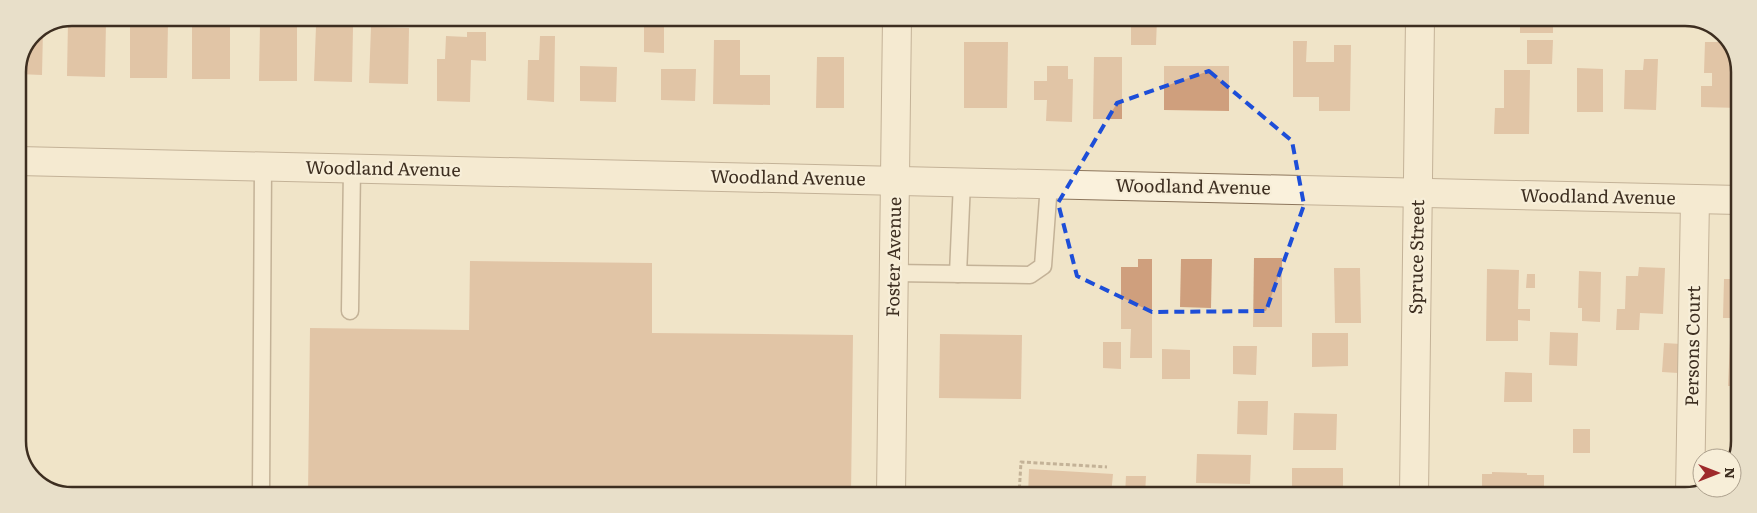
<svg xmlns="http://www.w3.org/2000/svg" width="1757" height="513" font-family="Literata,serif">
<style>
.building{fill:#cf9f7d}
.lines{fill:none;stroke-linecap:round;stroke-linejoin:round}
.service-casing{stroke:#8d765c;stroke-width:19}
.minor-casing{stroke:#8d765c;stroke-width:30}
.tertiary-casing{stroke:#8d765c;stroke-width:30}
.path{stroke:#8d765c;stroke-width:3;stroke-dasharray:4 2.5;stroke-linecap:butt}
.service{stroke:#faf1dc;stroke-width:16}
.minor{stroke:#faf1dc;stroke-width:28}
.tertiary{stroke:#faf1dc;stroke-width:28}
.marked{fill:none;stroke:#1d4ed8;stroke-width:4;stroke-dasharray:10 6;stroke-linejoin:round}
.labels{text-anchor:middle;stroke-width:4.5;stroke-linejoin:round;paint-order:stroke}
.street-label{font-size:18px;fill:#3d2e20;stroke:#f7eed8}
.rim{fill:none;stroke:#3d2e20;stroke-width:2.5}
</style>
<rect width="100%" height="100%" fill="#f0e4c8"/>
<g class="building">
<polygon points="1131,19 1157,19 1156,45 1131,45"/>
<polygon points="1243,19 1271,19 1270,27 1243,26"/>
<rect x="1520" y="19" width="33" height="14"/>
<polygon points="644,20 664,21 664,53 644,52"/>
<polygon points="68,21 106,21 105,77 67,76"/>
<polygon points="130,22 168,22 167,78 130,78"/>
<rect x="192" y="24" width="38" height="55"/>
<polygon points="260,25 297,26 297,81 259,81"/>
<polygon points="316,26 353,27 352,82 314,81"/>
<polygon points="371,27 409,28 408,84 369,83"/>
<polygon points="43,30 42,75 18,74 34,33"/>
<polygon points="467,32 486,32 486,61 471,60 470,102 437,101 437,59 445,59 446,36 467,37"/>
<polygon points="1723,34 1726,36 1739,68 1739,108 1701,107 1701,86 1712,86 1712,73 1704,73 1705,42 1723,42"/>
<polygon points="540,36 555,36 554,102 527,100 528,60 539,60"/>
<polygon points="714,40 740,40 740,75 770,75 770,105 713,104"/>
<polygon points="1527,40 1553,40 1552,64 1527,64"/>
<polygon points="1293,41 1307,41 1306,62 1334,62 1334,45 1351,45 1350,111 1319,111 1319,97 1293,97"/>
<polygon points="964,42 1008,42 1007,108 964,108"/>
<polygon points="817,57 844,57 844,108 816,108"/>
<polygon points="1094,57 1122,57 1122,119 1093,119"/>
<polygon points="1644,59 1658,59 1656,110 1624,109 1625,70 1643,70"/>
<polygon points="580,66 617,67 616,102 580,101"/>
<polygon points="1047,66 1068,66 1068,79 1073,79 1072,122 1046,121 1047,100 1034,100 1034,81 1047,81"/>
<polygon points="1164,66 1229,66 1229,111 1164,110"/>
<polygon points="1577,68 1603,69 1603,112 1577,112"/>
<polygon points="661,69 696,69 695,101 661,100"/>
<polygon points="1504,70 1530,70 1529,134 1494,134 1495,108 1504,108"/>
<polygon points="1254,258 1282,258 1282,327 1253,327"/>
<polygon points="1138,259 1152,259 1152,358 1130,358 1131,329 1121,329 1121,267 1138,267"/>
<polygon points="1181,259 1212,259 1211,308 1180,307"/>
<polygon points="470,261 652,263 652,333 853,335 851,495 308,494 310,328 469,330"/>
<polygon points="1639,267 1665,268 1663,314 1640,313 1639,330 1616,330 1617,309 1625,309 1626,276 1638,276"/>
<polygon points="1334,268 1360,268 1361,323 1335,323"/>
<polygon points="1487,269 1519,270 1518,309 1530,309 1530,321 1518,320 1518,341 1486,341"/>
<polygon points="1579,271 1601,272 1600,322 1582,321 1582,308 1578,308"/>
<polygon points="1527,274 1535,274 1535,288 1526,288"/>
<polygon points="1724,279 1738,279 1738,318 1723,318"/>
<polygon points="1550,332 1578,333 1577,366 1549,365"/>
<polygon points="1312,333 1348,333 1348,366 1312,367"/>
<polygon points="940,334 1022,335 1021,399 939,398"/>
<polygon points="1730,341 1738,341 1738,386 1728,386"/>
<polygon points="1103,342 1121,342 1121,369 1103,368"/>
<polygon points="1664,343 1681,344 1678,373 1662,372"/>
<polygon points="1233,346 1257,346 1256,375 1233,374"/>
<polygon points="1162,349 1190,350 1190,379 1162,379"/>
<polygon points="1505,372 1532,373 1532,402 1504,402"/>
<polygon points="1238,401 1268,401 1267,435 1237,434"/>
<polygon points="1294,413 1337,414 1336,450 1293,450"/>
<rect x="1573" y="429" width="17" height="24"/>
<polygon points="1197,454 1251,455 1250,484 1196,483"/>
<polygon points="1292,468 1343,468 1343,495 1282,495 1282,492 1292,492"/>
<polygon points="1029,469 1113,474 1111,495 1028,495"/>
<polygon points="1492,472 1527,473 1527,475 1544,475 1544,495 1482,495 1482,474 1492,474"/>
<polygon points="1126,476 1146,476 1145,495 1125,495"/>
</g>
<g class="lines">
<g class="service-casing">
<g id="service">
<polyline points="893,273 1030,275 1043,266 1049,184"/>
<polyline points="958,274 962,182"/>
<polyline points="350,311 352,168"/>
<polyline points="261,494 263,166"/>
</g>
</g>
<g class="minor-casing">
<g id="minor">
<polyline points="18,161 1739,200"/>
<polyline points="1690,494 1695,199"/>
<polyline points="1414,495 1420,19"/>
</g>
</g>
<g class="tertiary-casing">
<polyline id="tertiary" points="891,495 897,18"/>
</g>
<g class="path">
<polyline points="933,488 1028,494"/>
<polyline points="1019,495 1021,462 1107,467"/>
</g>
<use href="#service" class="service"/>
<use href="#minor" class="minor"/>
<use href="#tertiary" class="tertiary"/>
</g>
<path d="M0 0H1757V513H0ZM 1209,71 L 1292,141 L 1304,205 L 1266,311 L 1152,312 L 1077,276 L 1058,203 L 1117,103 Z" fill="#f0e4c8" fill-opacity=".55" fill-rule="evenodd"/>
<path class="marked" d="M 1209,71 L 1292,141 L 1304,205 L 1266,311 L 1152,312 L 1077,276 L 1058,203 L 1117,103 Z"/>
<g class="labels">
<g class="street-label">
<text transform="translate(383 169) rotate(1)" y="6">Woodland Avenue</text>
<text transform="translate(788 178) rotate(1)" y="6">Woodland Avenue</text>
<text transform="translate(1193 187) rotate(1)" y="6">Woodland Avenue</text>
<text transform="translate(1598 197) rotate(1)" y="6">Woodland Avenue</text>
<text transform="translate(894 257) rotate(-89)" y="6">Foster Avenue</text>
<text transform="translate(1417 257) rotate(-89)" y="6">Spruce Street</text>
<text transform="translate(1693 346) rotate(-89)" y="6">Persons Court</text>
</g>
</g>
<path d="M0 0H1757V513H0ZM72 26H1685A46 46 0 0 1 1731 72V441A46 46 0 0 1 1685 487H72A46 46 0 0 1 26 441V72A46 46 0 0 1 72 26Z" fill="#e8dfc9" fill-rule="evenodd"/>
<path class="rim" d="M72 26H1685A46 46 0 0 1 1731 72V441A46 46 0 0 1 1685 487H72A46 46 0 0 1 26 441V72A46 46 0 0 1 72 26Z"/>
<g transform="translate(1717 473) rotate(90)"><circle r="24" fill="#f7eed8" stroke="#ada18e"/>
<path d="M0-4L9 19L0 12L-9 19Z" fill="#9e2a2b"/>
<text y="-8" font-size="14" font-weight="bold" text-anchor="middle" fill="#3d2e20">N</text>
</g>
</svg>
